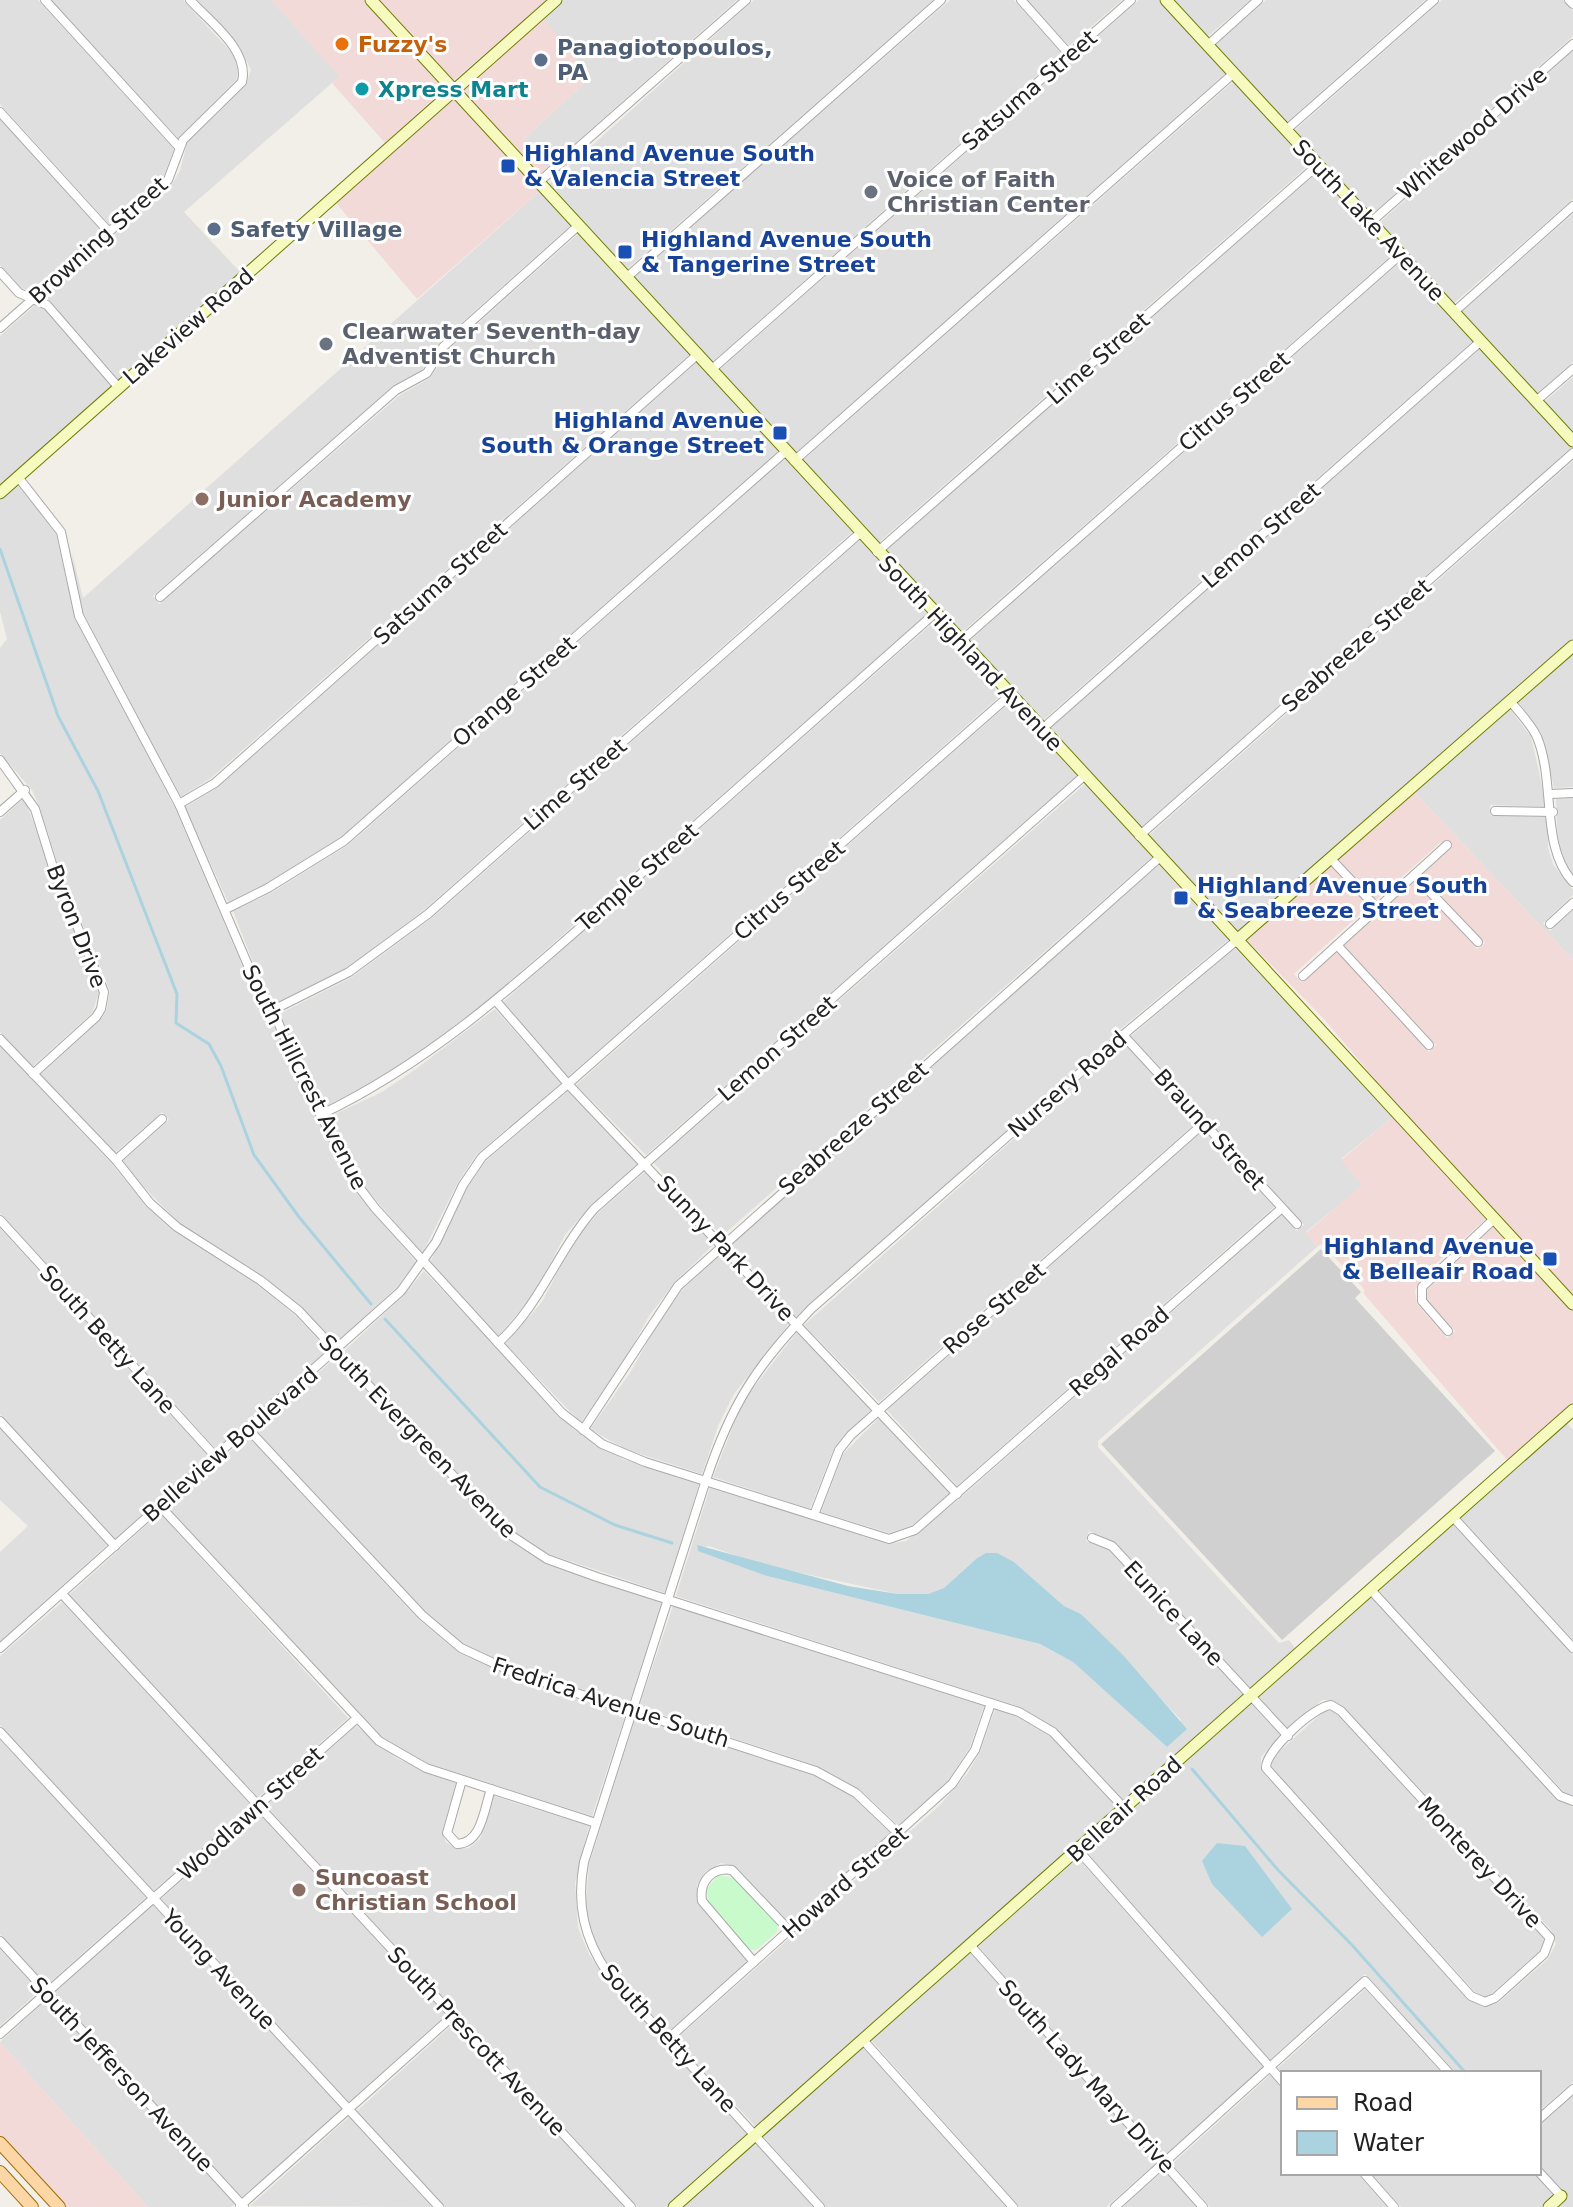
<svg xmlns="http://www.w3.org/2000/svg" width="1573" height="2207" font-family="'DejaVu Sans',sans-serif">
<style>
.residential{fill:#e0dfdf;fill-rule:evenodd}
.commercial{fill:#f2dad9}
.religious{fill:#d0d0d0}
.park{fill:#c8facc}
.water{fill:#aad3df}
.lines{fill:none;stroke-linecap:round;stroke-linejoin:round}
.stream{stroke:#aad3df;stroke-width:3}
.street-casing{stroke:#a9a9a9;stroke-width:10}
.secondary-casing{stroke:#707d05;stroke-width:13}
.primary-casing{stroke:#a06b00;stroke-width:14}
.street{stroke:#fff;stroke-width:8}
.secondary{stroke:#f7fabf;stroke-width:11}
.primary{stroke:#fcd6a4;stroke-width:12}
.food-dot{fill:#e8710a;stroke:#fff;stroke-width:3}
.service-dot{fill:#5c6f8a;stroke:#fff;stroke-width:3}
.culture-dot{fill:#0f9aa8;stroke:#fff;stroke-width:3}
.transit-dot{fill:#1a4fb4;stroke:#fff;stroke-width:3}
.worship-dot{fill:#6b7280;stroke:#fff;stroke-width:3}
.education-dot{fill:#8d6e63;stroke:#fff;stroke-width:3}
.labels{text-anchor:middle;stroke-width:6;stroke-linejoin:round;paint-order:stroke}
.food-label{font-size:22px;font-weight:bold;fill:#c56008;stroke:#fff;text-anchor:start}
.service-label{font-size:22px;font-weight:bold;fill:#4e5e75;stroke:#fff;text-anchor:start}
.culture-label{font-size:22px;font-weight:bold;fill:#0d838f;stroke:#fff;text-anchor:start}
.street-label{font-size:22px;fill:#222;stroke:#fff}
.transit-label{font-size:22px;font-weight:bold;fill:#164399;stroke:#fff;text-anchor:start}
.worship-label{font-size:22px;font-weight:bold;fill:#5b616d;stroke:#fff;text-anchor:start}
.education-label{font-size:22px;font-weight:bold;fill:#785e54;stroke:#fff;text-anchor:start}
</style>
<rect width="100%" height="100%" fill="#f2efe9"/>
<g class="residential">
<polygon points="0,0 38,0 174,149 164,176 109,224 0,104"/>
<polygon points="51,0 183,0 233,54 238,63 237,79 178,138"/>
<polygon points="197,0 271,0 340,76 184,212 241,273 119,380 51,302 43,298 172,184 180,171 187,143 246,85 251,70 240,48"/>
<polygon points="564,0 737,0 547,168 523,140 590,78 543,18"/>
<polygon points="754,0 933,0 626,270 548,185"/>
<polygon points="950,0 1014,0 1062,53 711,363 633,278"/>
<polygon points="1027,0 1122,0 1069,46"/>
<polygon points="1139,0 1159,0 1226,73 794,454 718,371"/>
<polygon points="1173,0 1250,0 1207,37"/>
<polygon points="1266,0 1425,0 1286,123 1215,45"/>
<polygon points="1442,0 1563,0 1573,11 1573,36 1371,215 1294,131"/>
<polygon points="1573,51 1573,199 1453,304 1379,223"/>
<polygon points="1234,81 1310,164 877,544 801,462"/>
<polygon points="0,119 102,231 32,293 21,288 0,265"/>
<polygon points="1318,172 1393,254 960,634 884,552"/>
<polygon points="540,191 571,225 439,343 423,369 393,386 153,596 159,604 400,395 430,378 447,351 578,234 690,354 211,778 181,797 84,615 75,586 72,553 83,598"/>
<polygon points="1573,214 1573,362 1536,394 1461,312"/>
<polygon points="1400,262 1474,340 1041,722 967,643"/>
<polygon points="35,305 44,309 112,387 0,486 0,336"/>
<polygon points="1481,348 1572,447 1139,829 1048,730"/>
<polygon points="697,362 778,451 341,837 265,884 228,902 185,807 218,787"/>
<polygon points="1573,377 1573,434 1544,402"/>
<polygon points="785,459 852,532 424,910 346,968 274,1004 258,975 233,911 271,893 348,845"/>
<polygon points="1573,461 1573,639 1236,934 1147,837"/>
<polygon points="18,484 56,534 75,618 174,806 248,979 268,1012 299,1086 354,1189 416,1262 397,1287 335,1344 301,1307 262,1275 179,1223 136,1179 123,1161 169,1120 162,1112 115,1153 40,1075 100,1020 106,1012 110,991 58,865 40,808 32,790 0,753 0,648 7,639 0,612 0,501"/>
<polygon points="860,540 927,614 492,997 409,1061 376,1082 324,1107 308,1082 279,1014 352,977 432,918"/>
<polygon points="934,622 1001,695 568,1077 503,1002"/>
<polygon points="1573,654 1573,787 1554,788 1541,733 1518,702"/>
<polygon points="1009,703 1077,776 646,1155 576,1085"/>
<polygon points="1510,709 1531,737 1547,807 1490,805 1491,815 1548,817 1548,848 1553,864 1573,890 1573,895 1543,923 1550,931 1573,910 1573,960 1415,793"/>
<polygon points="1085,784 1152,857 722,1236 654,1163"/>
<polygon points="24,798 99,992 92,1013 32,1067 0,1032 0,820"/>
<polygon points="1573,798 1573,875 1562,861 1558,848 1556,799"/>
<polygon points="1159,865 1228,940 1123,1027 796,1317 730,1245"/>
<path d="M 1235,948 L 1394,1116 L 1341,1159 L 1363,1185 L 1306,1232 L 1317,1247 L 1098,1441 L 1098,1447 L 1279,1643 L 1289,1640 L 1296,1649 L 1251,1689 L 1116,1543 L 1089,1531 L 1086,1541 L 1109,1550 L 1244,1695 L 1125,1802 L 1056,1729 L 1020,1707 L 676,1596 L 710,1487 L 888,1544 L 906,1541 L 957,1501 L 1282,1215 L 1296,1231 L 1304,1225 L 1131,1036 ZM 709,1546 L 760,1564 L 898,1594 L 928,1594 L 944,1588 L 976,1559 L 1014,1562 L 1064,1606 L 1081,1614 L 1181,1720 L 1167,1747 L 1073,1662 L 1040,1644 L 767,1576 L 698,1549 Z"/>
<polygon points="495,1009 561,1083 477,1154 458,1182 422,1254 363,1185 329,1117 382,1092 416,1069"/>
<polygon points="1123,1042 1197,1122 879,1402 804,1325"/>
<polygon points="0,1046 112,1164 147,1207 174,1231 257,1284 295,1315 328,1350 216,1449 0,1213"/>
<polygon points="568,1091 639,1162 591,1205 565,1235 534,1295 498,1336 430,1262 467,1188 486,1161"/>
<polygon points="1204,1130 1274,1207 957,1486 887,1410"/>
<polygon points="647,1170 715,1243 675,1282 649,1316 621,1367 581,1423 505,1344 542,1302 573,1242 598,1213"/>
<polygon points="0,1228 209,1456 115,1539 0,1414"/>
<polygon points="723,1251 789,1324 734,1394 718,1426 702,1474 625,1449 590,1429 630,1373 658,1323 682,1290"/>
<polygon points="424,1271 576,1431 623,1459 699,1484 665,1593 549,1554 509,1528 343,1352 405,1294"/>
<polygon points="797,1332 872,1409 834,1448 810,1509 713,1477 743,1401"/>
<polygon points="335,1358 503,1536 546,1564 662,1603 629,1704 516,1668 463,1644 425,1612 255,1429"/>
<polygon points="880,1417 950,1493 911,1526 889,1533 821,1512 843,1454"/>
<polygon points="1567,1423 1573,1430 1573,1640 1461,1518"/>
<polygon points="0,1428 107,1545 0,1641 0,1552 28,1526 0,1500"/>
<polygon points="248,1436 418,1619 459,1653 514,1678 626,1713 592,1816 427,1763 382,1737 167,1507"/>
<polygon points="160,1513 348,1718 258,1798 69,1595"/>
<polygon points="1453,1524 1573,1655 1573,1796 1564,1792 1378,1590"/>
<polygon points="1371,1597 1557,1799 1573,1807 1573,2082 1539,2111 1539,2073 1456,2073 1365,1974 1270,2060 1085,1851 1251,1704 1280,1735 1261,1757 1261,1769 1267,1777 1468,1999 1484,2007 1498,2003 1548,1959 1556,1944 1551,1930 1344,1707 1332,1700 1322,1700 1288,1729 1259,1697"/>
<polygon points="62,1602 251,1805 153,1891 0,1725 0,1656"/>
<polygon points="673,1606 984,1706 970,1747 948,1781 899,1826 859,1789 818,1766 639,1707"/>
<polygon points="995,1709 1017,1717 1050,1736 1117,1808 756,2127 675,2040 941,1804 967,1774 980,1752"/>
<polygon points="1333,1710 1545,1940 1540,1951 1492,1993 1485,1997 1474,1991 1271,1767 1272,1759 1281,1750 1323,1712"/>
<polygon points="636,1716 815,1776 854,1797 892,1833 789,1923 735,1866 721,1863 705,1872 697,1885 698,1904 747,1961 668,2032 612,1971 598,1950 588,1926 586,1904 589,1864"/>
<polygon points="356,1726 398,1759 456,1783 442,1832 446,1842 456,1849 469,1848 480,1839 494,1796 589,1826 575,1883 578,1928 589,1954 604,1977 749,2134 665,2207 638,2207 266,1806"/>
<polygon points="0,1739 146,1897 47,1985 0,1934"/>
<polygon points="258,1813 446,2015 349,2102 161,1899"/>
<polygon points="1078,1858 1263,2067 1164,2156 978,1946"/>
<polygon points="153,1905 342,2109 242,2197 54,1993"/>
<polygon points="0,1949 39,1991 0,2026"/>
<polygon points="970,1952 1157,2162 1106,2207 1019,2207 871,2040"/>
<polygon points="1365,1989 1442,2073 1283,2074 1278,2068"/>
<polygon points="47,1999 235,2204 231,2207 148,2207 0,2042"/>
<polygon points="454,2023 625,2207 445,2207 357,2111"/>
<polygon points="863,2047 1006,2207 826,2207 763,2136"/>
<polygon points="1270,2075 1283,2089 1283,2173 1357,2173 1387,2207 1210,2207 1172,2164"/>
<polygon points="1573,2096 1573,2207 1557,2207 1568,2196 1539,2165 1539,2126"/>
<polygon points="349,2117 432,2207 250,2206"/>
<polygon points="756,2142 813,2207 682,2207"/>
<polygon points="1164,2170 1197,2207 1123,2207"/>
<polygon points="1370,2173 1533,2173 1553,2195 1542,2207 1401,2207"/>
</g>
<g class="commercial">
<polygon points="271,0 364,0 444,89 385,143 332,83 339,76"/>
<polygon points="377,0 547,0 452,82"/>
<polygon points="543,18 591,77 524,139 547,168 538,175 459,90"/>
<polygon points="452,97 540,191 417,299 336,203"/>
<polygon points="1415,793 1573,960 1573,1296 1386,1092 1323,1018 1247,940 1331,866 1369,906 1294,974 1301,982 1336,950 1429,1052 1436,1045 1343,944 1414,881 1477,949 1485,943 1421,874 1448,850 1441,842 1376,900 1339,860"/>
<polygon points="1394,1116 1488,1217 1423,1275 1415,1291 1417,1304 1447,1338 1455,1331 1426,1299 1427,1290 1495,1225 1573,1311 1573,1403 1508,1461 1364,1294 1364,1289 1325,1247 1321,1244 1317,1247 1306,1233 1362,1185 1341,1160"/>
<polygon points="0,2042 148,2207 66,2207 0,2136"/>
</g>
<polygon class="religious" points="1321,1249 1361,1292 1355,1298 1495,1451 1282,1640 1101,1444"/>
<polygon class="park" points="718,1875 737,1879 777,1924 777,1932 756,1950 748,1949 709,1904 706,1890"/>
<g class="water">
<polygon points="697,1545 848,1586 898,1594 928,1594 944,1588 976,1559 986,1553 997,1553 1014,1562 1064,1606 1081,1614 1123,1655 1187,1729 1167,1747 1073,1662 1040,1644 767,1576 698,1551"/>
<polygon points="1217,1843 1245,1846 1292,1909 1262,1937 1212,1884 1202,1861"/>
</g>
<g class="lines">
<g class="stream">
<polyline points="0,549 58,716 98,791 177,994 176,1023 209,1044 221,1066 254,1155 299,1217 371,1304"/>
<polyline points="385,1319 540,1487 615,1525 672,1543"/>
<polyline points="1192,1769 1278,1870 1352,1945 1464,2071"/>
</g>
<g class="street-casing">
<g id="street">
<polyline points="45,0 179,147"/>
<polyline points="1021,0 1069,54"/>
<polyline points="1569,0 1573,4"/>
<polyline points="1208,45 1258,0"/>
<polyline points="0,112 109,232"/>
<polyline points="1286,130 1434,0"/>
<polyline points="539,182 746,0"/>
<polyline points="1371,222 1573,44"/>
<polyline points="0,272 19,293 47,305 119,388"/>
<polyline points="626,278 941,0"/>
<polyline points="1454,312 1573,206"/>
<path d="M 0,328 L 168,180 L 183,140 L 242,82 C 250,50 209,21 190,0"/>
<polyline points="711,370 1131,0"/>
<polyline points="1536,401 1573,369"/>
<polyline points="794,461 1234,73"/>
<polyline points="18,477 61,532 79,616 179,804 253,977 273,1010 304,1084 359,1187 375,1208 562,1413 602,1444 645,1462 889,1539 915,1530 1282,1208"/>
<polyline points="877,552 1318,165"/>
<polyline points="160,597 396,390 427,373 443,347 578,226"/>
<polyline points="960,642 1400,255"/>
<path d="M 1510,701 C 1520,713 1531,724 1537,737 C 1556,783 1540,847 1573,882"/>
<polyline points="1041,730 1481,341"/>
<polyline points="0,760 35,809 53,867 104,992 101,1009 96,1017 33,1074"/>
<polyline points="1550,794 1573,793"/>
<polyline points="179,804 215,783 697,355"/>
<polyline points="1495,811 1553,812"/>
<polyline points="0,812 25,790"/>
<polyline points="1139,836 1573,453"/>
<polyline points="1331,859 1377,908"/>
<polyline points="1414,875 1478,942"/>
<polyline points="226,909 268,888 344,841 785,452"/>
<polyline points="1550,924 1573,903"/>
<polyline points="1337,945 1429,1045"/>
<polyline points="1303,976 1447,845"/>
<polyline points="496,1001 568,1084 957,1494"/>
<polyline points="273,1010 349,972 428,914 860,533"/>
<polyline points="1123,1035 1297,1224"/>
<polyline points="0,1039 116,1160 150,1203 177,1227 260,1280 299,1311 506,1532 547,1559 597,1577 1019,1712 1053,1732 1125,1809"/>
<path d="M 322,1114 C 440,1057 529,972 626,887 C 729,796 831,705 934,614"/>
<polyline points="116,1160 162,1119"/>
<polyline points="0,1220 216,1457"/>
<polyline points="1448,1331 1422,1301 1422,1287 1495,1218"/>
<path d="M 498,1343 C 541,1304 556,1253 594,1209 L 1084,776"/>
<polyline points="0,1421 115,1546"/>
<polyline points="248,1429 422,1615 461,1648 515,1673 816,1771 856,1793 899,1834"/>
<polyline points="583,1430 678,1286 1159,858"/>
<polyline points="160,1506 379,1741 426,1768 596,1823"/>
<polyline points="814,1515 839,1450 851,1435 1204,1123"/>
<polyline points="1453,1517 1573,1648"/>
<polyline points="1092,1538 1112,1546 1288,1736"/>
<polyline points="1371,1590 1560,1796 1573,1801"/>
<polyline points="62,1594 631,2207"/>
<polyline points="0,1648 401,1291 436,1242 463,1185 482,1157 568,1084 1009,696"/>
<path d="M 1331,1705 L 1341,1711 L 1550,1938 L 1544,1954 L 1495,1998 L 1485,2002 L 1471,1996 L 1266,1768 C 1265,1751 1314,1706 1331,1705 Z"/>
<polyline points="0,1732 439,2207"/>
<path d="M 462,1780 L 447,1833 L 457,1844 C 482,1843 484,1809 491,1789"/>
<polyline points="1078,1850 1283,2082"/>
<polyline points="0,1941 244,2207"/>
<polyline points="970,1945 1203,2207"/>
<path d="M 754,1962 L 702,1901 C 699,1881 712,1867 732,1870 L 789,1930"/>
<polyline points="0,2034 356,1719"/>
<polyline points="668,2039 952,1784 975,1750 991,1703"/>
<polyline points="863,2040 1013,2207"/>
<polyline points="1539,2119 1573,2089"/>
<polyline points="1539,2172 1561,2196"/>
<polyline points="1364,2173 1394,2207"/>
<polyline points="240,2206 454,2015"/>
<path d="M 820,2207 L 608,1974 C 584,1938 576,1905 584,1862 L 706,1480 C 731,1405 756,1366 811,1309 L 1123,1035 L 1236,941"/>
<polyline points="1115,2207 1365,1981 1449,2073"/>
</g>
</g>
<g class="secondary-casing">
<g id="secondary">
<polyline points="371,0 1573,1304"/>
<polyline points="1166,0 1573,441"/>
<polyline points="0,493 556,0"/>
<polyline points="1236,941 1573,646"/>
<polyline points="674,2207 1573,1410"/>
<polyline points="1549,2207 1561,2196"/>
</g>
</g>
<g class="primary-casing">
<g id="primary">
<polyline points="0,2143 59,2207"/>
<polyline points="0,2172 32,2207"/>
</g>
</g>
<use href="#street" class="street"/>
<use href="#secondary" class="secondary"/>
<use href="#primary" class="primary"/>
</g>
<circle class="food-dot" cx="342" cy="44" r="8"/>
<g class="service-dot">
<circle cx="541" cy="60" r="8"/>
<circle cx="214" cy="229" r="8"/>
</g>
<circle class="culture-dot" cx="362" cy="89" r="8"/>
<g class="transit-dot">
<rect x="500" y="158" width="16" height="16" rx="4"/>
<rect x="617" y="244" width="16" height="16" rx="4"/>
<rect x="772" y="425" width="16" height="16" rx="4"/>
<rect x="1173" y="890" width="16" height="16" rx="4"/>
<rect x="1542" y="1251" width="16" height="16" rx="4"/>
</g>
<g class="worship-dot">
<circle cx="871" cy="192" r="8"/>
<circle cx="326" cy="344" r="8"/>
</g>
<g class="education-dot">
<circle cx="202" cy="499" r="8"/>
<circle cx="299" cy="1890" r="8"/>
</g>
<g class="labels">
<g class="food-label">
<text x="358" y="52">Fuzzy's</text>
</g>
<g class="service-label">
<text x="557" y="55">Panagiotopoulos,<tspan x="557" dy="25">PA</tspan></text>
<text x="230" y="237">Safety Village</text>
</g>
<g class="culture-label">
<text x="378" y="97">Xpress Mart</text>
</g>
<g class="street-label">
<text transform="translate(1029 90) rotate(-41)" y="8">Satsuma Street</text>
<text transform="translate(1472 133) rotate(-41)" y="8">Whitewood Drive</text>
<text transform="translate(1369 220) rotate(47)" y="8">South Lake Avenue</text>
<text transform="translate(98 240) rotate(-42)" y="8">Browning Street</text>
<text transform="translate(188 326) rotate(-41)" y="8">Lakeview Road</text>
<text transform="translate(1098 358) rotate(-41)" y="8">Lime Street</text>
<text transform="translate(1234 401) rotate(-41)" y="8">Citrus Street</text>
<text transform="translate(1261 535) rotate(-41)" y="8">Lemon Street</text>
<text transform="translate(440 583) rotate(-42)" y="8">Satsuma Street</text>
<text transform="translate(1356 645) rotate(-41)" y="8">Seabreeze Street</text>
<text transform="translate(971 653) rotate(47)" y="8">South Highland Avenue</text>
<text transform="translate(514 691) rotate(-41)" y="8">Orange Street</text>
<text transform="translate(575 784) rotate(-41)" y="8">Lime Street</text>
<text transform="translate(637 877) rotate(-41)" y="8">Temple Street</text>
<text transform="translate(789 890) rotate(-41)" y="8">Citrus Street</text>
<text transform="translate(77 926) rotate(69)" y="8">Byron Drive</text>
<text transform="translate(777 1048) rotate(-41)" y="8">Lemon Street</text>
<text transform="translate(305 1077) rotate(63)" y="8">South Hillcrest Avenue</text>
<text transform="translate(1067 1084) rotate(-41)" y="8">Nursery Road</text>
<text transform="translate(853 1128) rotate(-41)" y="8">Seabreeze Street</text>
<text transform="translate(1210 1129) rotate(48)" y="8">Braund Street</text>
<text transform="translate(726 1248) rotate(47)" y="8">Sunny Park Drive</text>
<text transform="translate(994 1308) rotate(-41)" y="8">Rose Street</text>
<text transform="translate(108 1339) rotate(48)" y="8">South Betty Lane</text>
<text transform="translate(1119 1351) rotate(-41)" y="8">Regal Road</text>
<text transform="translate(418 1436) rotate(46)" y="8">South Evergreen Avenue</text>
<text transform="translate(230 1444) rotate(-41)" y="8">Belleview Boulevard</text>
<text transform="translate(1174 1613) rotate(47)" y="8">Eunice Lane</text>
<text transform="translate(611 1702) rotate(18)" y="8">Fredrica Avenue South</text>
<text transform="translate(1124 1809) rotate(-42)" y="8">Belleair Road</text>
<text transform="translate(250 1813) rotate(-42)" y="8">Woodlawn Street</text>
<text transform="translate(1480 1862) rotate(47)" y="8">Monterey Drive</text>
<text transform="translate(845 1882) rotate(-41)" y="8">Howard Street</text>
<text transform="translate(219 1969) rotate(47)" y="8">Young Avenue</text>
<text transform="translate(669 2038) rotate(48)" y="8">South Betty Lane</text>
<text transform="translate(477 2041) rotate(47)" y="8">South Prescott Avenue</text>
<text transform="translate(122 2074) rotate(47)" y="8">South Jefferson Avenue</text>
<text transform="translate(1087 2076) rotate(48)" y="8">South Lady Mary Drive</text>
</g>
<g class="transit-label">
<text x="524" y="161">Highland Avenue South<tspan x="524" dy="25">&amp; Valencia Street</tspan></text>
<text x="641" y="247">Highland Avenue South<tspan x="641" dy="25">&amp; Tangerine Street</tspan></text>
<text x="764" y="428" text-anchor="end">Highland Avenue<tspan x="764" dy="25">South &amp; Orange Street</tspan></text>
<text x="1197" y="893">Highland Avenue South<tspan x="1197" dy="25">&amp; Seabreeze Street</tspan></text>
<text x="1534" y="1254" text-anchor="end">Highland Avenue<tspan x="1534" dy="25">&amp; Belleair Road</tspan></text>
</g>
<g class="worship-label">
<text x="887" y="187">Voice of Faith<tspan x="887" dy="25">Christian Center</tspan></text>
<text x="342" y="339">Clearwater Seventh-day<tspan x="342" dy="25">Adventist Church</tspan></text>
</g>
<g class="education-label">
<text x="218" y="507">Junior Academy</text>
<text x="315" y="1885">Suncoast<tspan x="315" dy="25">Christian School</tspan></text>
</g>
</g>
<rect x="1281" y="2071" width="260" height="104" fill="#ffffff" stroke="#a7a7a7" stroke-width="2"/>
<rect x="1297" y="2097" width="40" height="12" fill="#fcd6a4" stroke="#a7a7a7" stroke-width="2"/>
<text x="1353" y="2111" font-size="24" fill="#222222">Road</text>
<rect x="1297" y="2131" width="40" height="24" fill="#aad3df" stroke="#a7a7a7" stroke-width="2"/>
<text x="1353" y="2151" font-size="24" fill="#222222">Water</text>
</svg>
